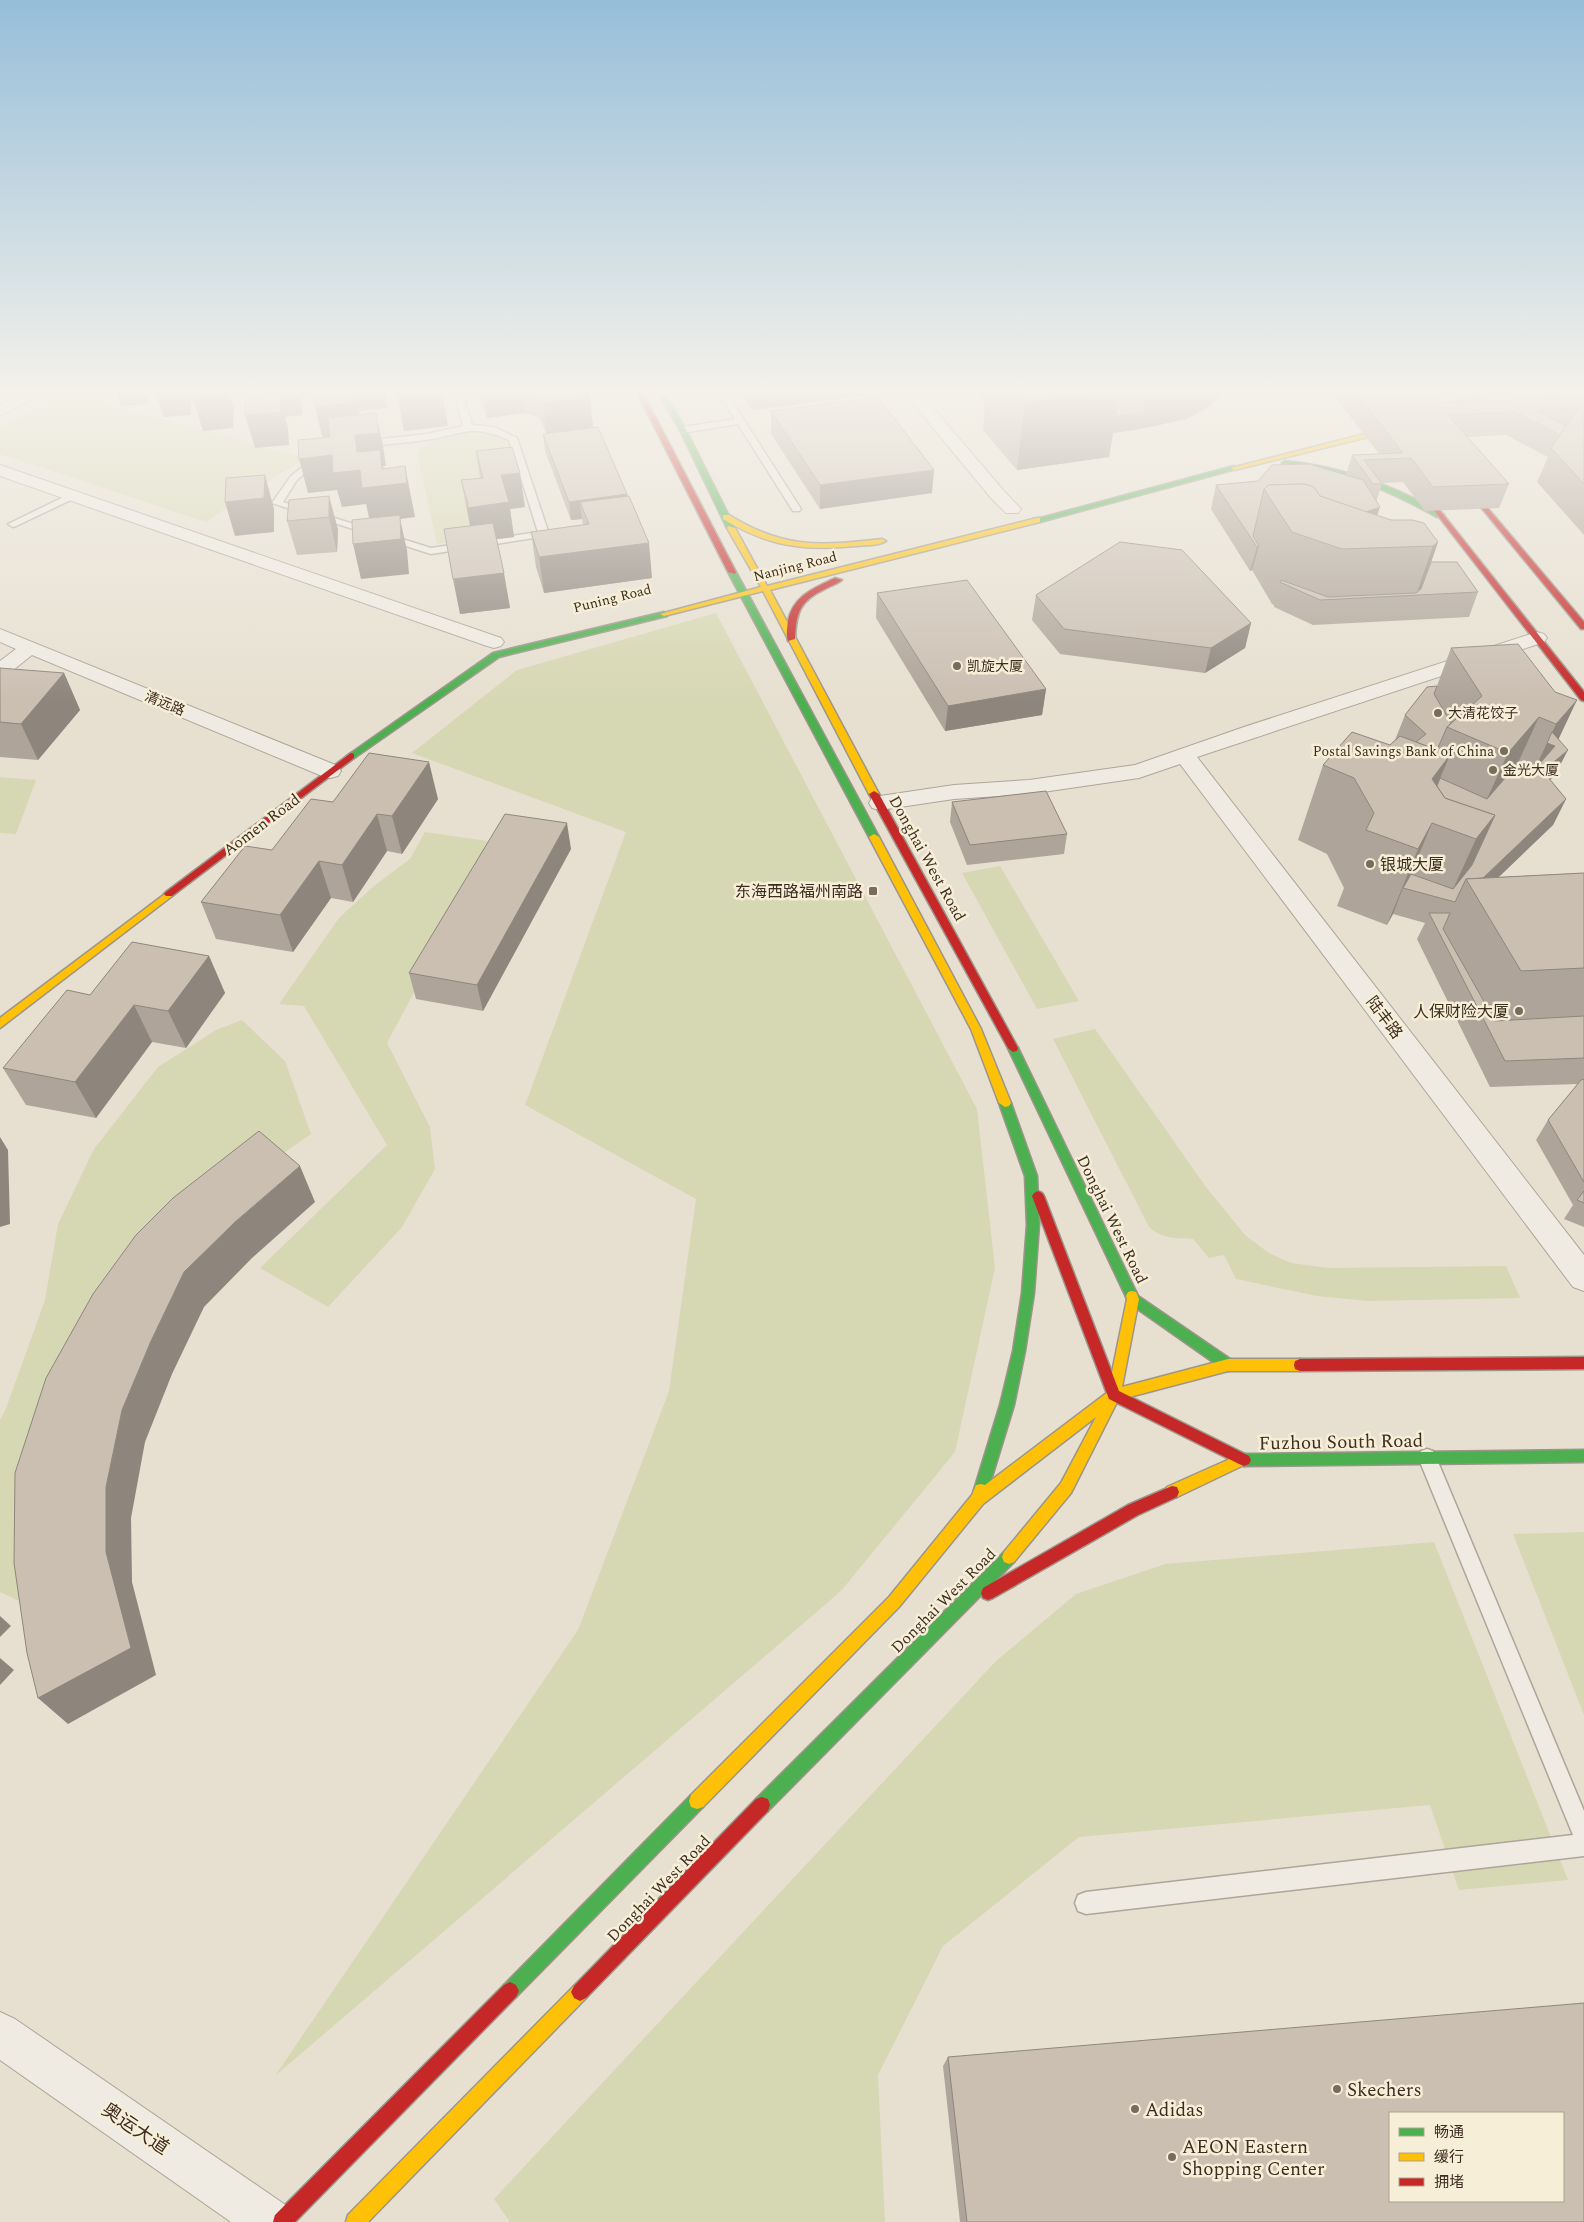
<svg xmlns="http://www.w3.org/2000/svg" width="1584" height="2222" font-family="Spectral,'Noto Sans SC',serif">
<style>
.green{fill:#d6d7b3}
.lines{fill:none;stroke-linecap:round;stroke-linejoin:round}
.lane-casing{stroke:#ada599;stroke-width:3}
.street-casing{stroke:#ada599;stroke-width:2}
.fast-casing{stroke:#9c958a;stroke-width:3}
.slow-casing{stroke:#9c958a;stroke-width:3}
.jam-casing{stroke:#9c958a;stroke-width:3}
.lane{fill:#efebe3;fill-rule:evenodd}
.street{fill:#efebe3;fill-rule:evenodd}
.fast{fill:#4caf50;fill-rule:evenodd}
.slow{fill:#ffc107;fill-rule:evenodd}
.jam{fill:#c62828;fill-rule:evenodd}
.wall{fill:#afa499}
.shaded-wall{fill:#8e867d}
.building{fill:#cbbfb2;stroke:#8e867d;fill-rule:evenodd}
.poi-dot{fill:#786c5e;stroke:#f7eed8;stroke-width:2}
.labels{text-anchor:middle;stroke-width:5;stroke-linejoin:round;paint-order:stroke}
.far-street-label{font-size:14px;fill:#3d2e20;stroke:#f7eed8}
.far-poi-label{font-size:14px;fill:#3d2e20;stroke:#f7eed8;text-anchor:start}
.street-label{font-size:16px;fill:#3d2e20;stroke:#f7eed8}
.poi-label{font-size:16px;fill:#3d2e20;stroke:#f7eed8;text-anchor:end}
.near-street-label{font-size:19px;fill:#3d2e20;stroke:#f7eed8}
.near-poi-label{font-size:19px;fill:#3d2e20;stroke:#f7eed8;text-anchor:start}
</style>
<rect width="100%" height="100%" fill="#e7e0d1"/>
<g class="green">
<polygon points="63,391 305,458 206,522 0,454 0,428"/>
<path d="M 464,434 L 494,436 L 507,441 L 516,472 L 474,539 L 437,544 L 417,454 C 425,439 449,437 464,434 Z"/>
<polygon points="716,613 977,1109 995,1268 955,1452 841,1591 275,2076 578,1630 669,1391 696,1199 525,1105 626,832 412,753 517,670"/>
<polygon points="0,777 36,780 16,834 0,833"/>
<polygon points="425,832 494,842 387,1043 430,1127 435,1169 402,1227 328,1307 260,1268 387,1145 304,1006 279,1004 339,918 374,886 410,859"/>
<polygon points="1000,866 1079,1001 1037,1009 962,873"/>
<polygon points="242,1020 285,1061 311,1134 204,1208 23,1603 0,1592 0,1420 5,1411 45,1300 58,1224 94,1149 158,1067 216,1030"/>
<path d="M 1095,1029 L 1206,1187 L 1245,1235 L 1269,1253 L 1291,1263 L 1328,1268 L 1506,1266 L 1520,1298 L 1368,1301 L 1317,1296 L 1236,1279 L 1224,1255 L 1209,1258 L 1193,1239 C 1176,1238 1162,1239 1149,1227 L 1053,1039 Z"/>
<polygon points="1584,1532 1584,1715 1513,1534"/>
<polygon points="1434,1542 1568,1880 1459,1890 1430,1805 1079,1837 943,1946 878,2075 885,2222 510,2222 494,2199 996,1661 1076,1594 1165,1564"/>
</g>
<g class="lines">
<g class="lane-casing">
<g id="lane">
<path d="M 453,389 L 461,389 L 472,425 L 494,427 L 517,438 L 549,534 L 547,536 L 431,554 L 272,503 L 291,476 L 317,455 L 322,458 L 320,460 L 297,480 L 283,502 L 431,548 L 538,532 L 509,440 C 469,423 464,434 426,440 C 405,443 384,444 363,447 L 359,444 L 363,441 L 427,434 L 463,426 Z"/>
<polygon points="716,389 724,389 801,509 799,511 793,511 738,424 683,433 679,430 683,427 735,419"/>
<polygon points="74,492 77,493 77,497 16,526 13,527 8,524"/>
<polygon points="1427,1449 1433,1451 1436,1457 1584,1811 1584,1856 1086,1914 1078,1911 1075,1903 1078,1895 1086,1892 1573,1835 1418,1457 1421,1451"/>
</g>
</g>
<g class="street-casing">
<g id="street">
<polygon points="31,389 50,389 47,392 0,416 0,405"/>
<polygon points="901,389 917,389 1003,490 1021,509 1018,513 1006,513 991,498"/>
<polygon points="0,465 501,638 504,642 501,646 494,648 487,646 0,476"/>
<polygon points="0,629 338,766 341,771 338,776 330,778 322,776 32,655 7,675 0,677 0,661 16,649 0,642"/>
<polygon points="1537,632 1544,634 1547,638 1544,642 1197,757 1584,1255 1584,1291 1573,1287 1180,764 1139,778 1029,794 954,799 880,810 872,808 869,803 872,798 880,796 954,785 1029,780 1135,765 1244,727"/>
<polygon points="0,2012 15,2019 287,2206 294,2222 231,2222 0,2060"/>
</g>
</g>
<g class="fast-casing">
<g id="fast">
<polygon points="656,389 662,389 686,430 735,528 734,530 727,528 680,430"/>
<polygon points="1506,389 1516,389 1423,413 1420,411"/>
<polygon points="1575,389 1584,389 1584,390 1506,409 1503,407"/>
<path d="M 1285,461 C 1331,466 1372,478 1413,498 C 1423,503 1435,508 1444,515 L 1437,517 C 1403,498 1368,481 1329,471 C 1314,468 1298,467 1283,464 L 1282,463 Z"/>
<polygon points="1234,466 1237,468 1236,469 1040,522 1033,520"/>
<polygon points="729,570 736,572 879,837 877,839 871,839 869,837 728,572"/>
<polygon points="664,612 668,614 667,616 499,657 354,758 348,758 347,756 493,653"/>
<polygon points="1013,1044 1018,1048 1138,1296 1233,1361 1234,1365 1233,1369 1228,1371 1223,1369 1129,1303 1008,1048"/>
<polygon points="1005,1099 1011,1103 1037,1176 1039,1225 1034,1293 1025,1351 1014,1405 988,1490 986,1495 981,1496 976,1495 974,1490 1000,1405 1013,1351 1022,1293 1027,1225 1025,1176 999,1103"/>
<polygon points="1584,1450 1584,1462 1244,1466 1239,1464 1237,1460 1239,1456 1244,1454"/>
<polygon points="1009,1550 1014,1552 1016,1557 1014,1562 768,1811 762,1813 756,1811 754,1805 756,1799 1004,1552"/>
<polygon points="697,1793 703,1795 705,1801 703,1807 516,1997 510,2000 504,1997 501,1991 504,1985 691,1795"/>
</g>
</g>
<g class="slow-casing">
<g id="slow">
<polygon points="1401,428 1404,430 1403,431 1376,435 1234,470 1231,468 1376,431"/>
<path d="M 723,515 L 729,515 C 784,549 819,546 882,539 L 886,541 C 879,546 865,545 856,546 C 803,551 770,547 723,519 Z"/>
<polygon points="1037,518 1040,518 1040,522 770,590 879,794 877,796 871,796 869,794 763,591 664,616 660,614 761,587 727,528 728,526 735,528 767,586"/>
<polygon points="874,834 879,837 981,1029 1011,1103 1009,1106 1005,1107 999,1103 971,1029 869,837"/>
<polygon points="169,891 174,894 172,896 0,1028 0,1018"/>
<polygon points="1132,1291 1136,1292 1139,1299 1122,1387 1228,1359 1300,1359 1305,1361 1306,1365 1305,1369 1300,1371 1228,1371 1118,1400 1071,1493 1014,1562 1009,1564 1004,1562 1002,1557 1004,1552 1061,1483 1096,1417 983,1504 899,1607 703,1807 697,1809 691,1807 689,1801 691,1795 889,1597 972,1495 976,1485 981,1484 985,1485 1108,1392 1127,1299 1126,1296 1128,1292"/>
<polygon points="1241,1454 1246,1456 1248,1460 1246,1464 1177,1497 1172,1498 1167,1497 1165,1492 1167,1487"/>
<polygon points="580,1983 586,1986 589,1992 586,1998 368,2222 346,2222 348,2215 574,1986"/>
</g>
</g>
<g class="jam-casing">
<g id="jam">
<polygon points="635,389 641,389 736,572 735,574 728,572"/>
<polygon points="1411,479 1415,479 1584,692 1584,701 1581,700 1411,481"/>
<polygon points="1460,480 1464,480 1584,622 1584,629 1581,629 1460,482"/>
<path d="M 835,578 L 842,580 C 837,584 830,586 825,589 C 800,601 796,612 795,639 L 788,641 C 786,635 787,628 788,621 C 793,596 814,588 835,578 Z"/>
<polygon points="351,753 354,754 354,758 172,896 166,896 164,894 166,892"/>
<polygon points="874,791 879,794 1018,1048 1017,1051 1013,1052 1008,1048 869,794"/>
<polygon points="1038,1191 1042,1193 1044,1196 1119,1391 1249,1456 1251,1460 1249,1464 1244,1466 1239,1464 1109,1399 1032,1196 1034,1193"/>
<polygon points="1584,1357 1584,1369 1300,1371 1295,1369 1294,1365 1295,1361 1300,1359"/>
<polygon points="1172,1486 1177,1487 1179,1492 1177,1497 1138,1515 993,1598 988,1600 983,1598 981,1593 983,1588 1128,1505"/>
<polygon points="762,1797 768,1799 770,1805 768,1811 586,1998 580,2001 574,1998 571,1992 574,1986 756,1799"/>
<polygon points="510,1982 516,1985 519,1991 516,1997 295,2222 273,2222 275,2215 504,1985"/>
</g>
</g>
<use href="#lane" class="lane"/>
<use href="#street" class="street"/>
<use href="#fast" class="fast"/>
<use href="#slow" class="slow"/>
<use href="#jam" class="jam"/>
</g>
<g class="wall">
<polygon points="479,389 586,389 590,397 593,427 628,496 652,578 544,593 536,567 531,532 583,525 582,519 571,520 545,451 543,434 546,433 539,417 524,413 487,418 480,398"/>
<polygon points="738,389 871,389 871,394 752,410"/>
<polygon points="974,389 1222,389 1221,391 1215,401 1202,411 1186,419 1140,429 1113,433 1109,457 1017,470 983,430 985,405"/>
<polygon points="1329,389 1427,389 1439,403 1584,401 1584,535 1537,482 1548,457 1506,435 1467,437 1509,484 1499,508 1425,511 1403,482 1381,483 1382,484 1376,502 1377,515 1438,542 1431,562 1478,592 1469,617 1313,625 1274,607 1274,605 1272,604 1252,570 1250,571 1211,509 1216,485 1346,475 1352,455 1379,454"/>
<polygon points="771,411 932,493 820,509 771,434"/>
<polygon points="476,451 525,507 510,509 514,537 496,539 510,608 460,614 470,526 461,480 480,478"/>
<polygon points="329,496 338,530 337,552 297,555 287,521"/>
<polygon points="877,593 1046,689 1042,715 945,731 876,618"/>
<polygon points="1036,595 1251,623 1245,648 1205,673 1060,654 1032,620"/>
<polygon points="1451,648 1555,692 1559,739 1555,775 1550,780 1566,799 1553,825 1498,877 1584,873 1584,1227 1564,1219 1573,1205 1536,1140 1548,1120 1578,1084 1490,1087 1417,939 1425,923 1393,914 1387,925 1337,906 1344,888 1327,854 1298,840 1323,765 1390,745 1395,740 1405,715 1437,686"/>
<polygon points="0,668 64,673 80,710 38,760 0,757"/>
<polygon points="438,799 402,854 387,851 353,902 331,898 293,952 216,939 201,902 272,850 333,802"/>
<polygon points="952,802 1067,834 1064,854 967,865 950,822"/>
<polygon points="571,849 483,1011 416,999 409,973"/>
<polygon points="209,956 225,993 186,1048 152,1042 96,1118 26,1105 3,1068 90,995"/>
<polygon points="948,2057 1584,2222 960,2222 943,2066"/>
</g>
<g class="shaded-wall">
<polygon points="115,389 148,389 149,392 147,404 121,406"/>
<polygon points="154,389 189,389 192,399 190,415 164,417"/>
<polygon points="224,389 228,389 234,409 233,428 203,431 193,398"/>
<polygon points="235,389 319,389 320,396 301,398 302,415 285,417 288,427 289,445 255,448 245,415 270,413 264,393 237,395"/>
<polygon points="353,389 385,389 387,408 359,411 361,434 376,413 383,446 386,466 383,466 387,485 405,466 415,517 400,519 407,550 409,574 361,579 353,544 370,522 366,504 342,507 337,490 308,493 299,459 357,452 323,440 315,407"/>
<polygon points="483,389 521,389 524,413 487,418"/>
<polygon points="752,389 871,389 871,394 752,410"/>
<polygon points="1147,389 1222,389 1221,391 1215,401 1202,411 1186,419 1140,429"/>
<polygon points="1120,390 1116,416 1143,412 1140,429 1113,433 1109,457 1017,470 1025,402"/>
<polygon points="442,394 448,426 404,431 398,398"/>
<polygon points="590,397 593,430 547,436 543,403"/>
<polygon points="934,470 932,493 820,509 820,485"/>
<polygon points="520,473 525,507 510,509 514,537 473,542 467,508 501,475"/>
<polygon points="265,475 274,509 274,532 235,536 225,502"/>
<polygon points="627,494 629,513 580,502 582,519 571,520 569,502"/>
<polygon points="329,496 338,530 337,552 329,517"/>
<polygon points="1380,507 1372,531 1349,517"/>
<polygon points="1438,542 1420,595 1416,595 1433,546"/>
<polygon points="649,543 652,578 544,593 539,557"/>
<polygon points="1259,546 1252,570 1250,571 1257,547"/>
<polygon points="504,573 510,608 460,614 453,579"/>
<polygon points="1251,623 1245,648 1205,673 1211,648"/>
<polygon points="64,673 80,710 38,760 21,724"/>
<polygon points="1046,689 1042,715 945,731 948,706"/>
<polygon points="1577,700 1544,770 1568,750 1555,775 1531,796 1522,796 1556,724"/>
<polygon points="1539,717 1506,789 1475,825 1508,753"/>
<polygon points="1450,755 1418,830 1432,779"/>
<polygon points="429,762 438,799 402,854 392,816"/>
<polygon points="1566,799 1553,825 1477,898 1472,889"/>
<polygon points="377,814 387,851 353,902 342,865"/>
<polygon points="1495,815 1460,891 1448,900 1476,839"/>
<polygon points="567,823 571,849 483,1011 477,985"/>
<polygon points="1432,823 1405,888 1403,888 1393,914 1387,925 1418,849"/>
<polygon points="319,861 331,898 293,952 280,915"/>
<polygon points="209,956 225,993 186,1048 168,1011"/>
<polygon points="134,1005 152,1042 96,1118 75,1082"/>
<polygon points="0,1137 8,1150 10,1224 0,1227"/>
<polygon points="300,1166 315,1202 252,1258 204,1307 172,1374 145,1442 131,1518 132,1582 156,1675 68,1724 38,1698 106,1487 122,1410 151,1341 184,1272 235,1222"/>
<polygon points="0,1616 11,1626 0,1637"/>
<polygon points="0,1658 14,1670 0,1685"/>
</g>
<g class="building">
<polygon points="194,389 224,389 223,396 193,398"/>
<polygon points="314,389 353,389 354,403 315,407"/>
<polygon points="396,389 440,389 442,394 398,398"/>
<polygon points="537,389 586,389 590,397 543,403"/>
<polygon points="1013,389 1119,389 1120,390 1025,402"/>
<polygon points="1119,389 1122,389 1119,409 1125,414 1116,416 1120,390"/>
<polygon points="1353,389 1427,389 1439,403 1579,397 1584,401 1584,402 1582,403 1578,408 1535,410 1566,426 1560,435 1515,412 1448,415 1509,484 1433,487 1411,458 1364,460 1382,484 1373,484 1352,455 1403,453"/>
<polygon points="280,394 280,412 245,415 246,397"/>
<polygon points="878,397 934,470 820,485 771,411"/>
<polygon points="1584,402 1584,484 1551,448 1582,403"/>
<polygon points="376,413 379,433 355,435 357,452 380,450 382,469 405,466 407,483 362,488 360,470 333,473 332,455 299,459 298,440 330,437 328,418"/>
<polygon points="598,427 627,494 569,502 543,434"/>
<polygon points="512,447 520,473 501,475 509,502 467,508 468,504 461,480 483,478 476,451"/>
<polygon points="1309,464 1363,480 1380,507 1366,512 1320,496 1314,487 1304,484 1269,485 1264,489 1253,536 1259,546 1257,547 1216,485 1258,481 1272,465"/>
<polygon points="265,475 264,498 225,502 226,478"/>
<polygon points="1304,484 1314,487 1320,496 1391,520 1412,520 1424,523 1438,542 1433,546 1342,549 1292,532 1264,489 1269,485"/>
<polygon points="329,496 329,517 287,521 289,500"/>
<polygon points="629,496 649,543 539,557 531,532 589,524 580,502"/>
<polygon points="400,515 401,539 353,544 352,520"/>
<polygon points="493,523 504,573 453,579 444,529"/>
<polygon points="1120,542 1182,550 1251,623 1211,648 1064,629 1036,595"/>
<polygon points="1431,562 1457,562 1478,592 1320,600 1280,582 1281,580 1328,597 1416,593 1421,589"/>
<polygon points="967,580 1046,689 948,706 877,593"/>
<polygon points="1518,644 1555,692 1577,700 1556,724 1539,717 1508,753 1447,727 1482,696 1451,648"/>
<polygon points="0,668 64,673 21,724 0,722"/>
<polygon points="1437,686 1434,694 1451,723 1447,727 1437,750 1416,742 1426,734 1405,715 1427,687"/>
<polygon points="1352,732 1390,745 1400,736 1450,755 1432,779 1445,798 1495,815 1476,839 1432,823 1418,849 1366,830 1374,813 1354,778 1323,765"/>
<polygon points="1552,732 1568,750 1543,771 1566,799 1483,878 1466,879 1455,902 1403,888 1411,874 1453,889 1472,865 1495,815 1445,798 1437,786 1440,778 1487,799 1518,763 1534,770 1555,746 1547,743"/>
<polygon points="369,753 429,762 392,816 377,814 342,865 319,861 280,915 201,902 245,846 272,850 311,799 333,802"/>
<polygon points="1046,791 1067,834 970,845 952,802"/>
<polygon points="505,814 567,823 477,985 409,973"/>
<polygon points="1584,873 1584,968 1521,971 1466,879"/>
<polygon points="1429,913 1450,913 1443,929 1495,1021 1584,1016 1584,1058 1505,1061"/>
<polygon points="132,942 209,956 168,1011 134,1005 75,1082 3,1068 67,990 90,995"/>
<polygon points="1584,1079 1584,1182 1548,1120 1581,1080"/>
<polygon points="259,1131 300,1166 235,1222 184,1272 151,1341 122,1410 106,1487 106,1552 131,1648 38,1698 27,1653 14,1563 15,1473 46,1378 93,1294 136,1235 173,1198"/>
<polygon points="1584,1191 1584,1203 1577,1200"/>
<path d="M 1584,2003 L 1584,2222 L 967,2222 L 948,2057 ZM 1390,2113 L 1563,2113 L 1563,2201 L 1390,2201 Z"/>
</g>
<linearGradient id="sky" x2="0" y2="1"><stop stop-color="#96bed9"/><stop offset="0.56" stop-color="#f4f1ea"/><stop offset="1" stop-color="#f4f1ea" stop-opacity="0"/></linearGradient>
<rect width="1584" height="700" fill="url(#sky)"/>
<g class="poi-dot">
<circle cx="957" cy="666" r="5"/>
<circle cx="1438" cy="713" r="5"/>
<circle cx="1504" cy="751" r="5"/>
<circle cx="1493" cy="770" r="5"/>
<circle cx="1370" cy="864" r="5"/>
<rect x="868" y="886" width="10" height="10" rx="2.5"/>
<circle cx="1519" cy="1011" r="5"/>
<circle cx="1337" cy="2089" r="5"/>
<circle cx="1135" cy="2109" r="5"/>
<circle cx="1172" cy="2157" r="5"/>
</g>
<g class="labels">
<g class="far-street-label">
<text transform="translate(795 566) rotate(-14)" y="5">Nanjing Road</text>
<text transform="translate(612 598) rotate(-14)" y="5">Puning Road</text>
<text transform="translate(165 703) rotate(23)" y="5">清远路</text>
</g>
<g class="far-poi-label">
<text x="967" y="671">凯旋大厦</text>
<text x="1448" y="718">大清花饺子</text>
<text x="1494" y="756" text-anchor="end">Postal Savings Bank of China</text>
<text x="1503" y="775">金光大厦</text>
</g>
<g class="street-label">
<text transform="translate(261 824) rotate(-37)" y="6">Aomen Road</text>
<text transform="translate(928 858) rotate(61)" y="6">Donghai West Road</text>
<text transform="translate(1385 1017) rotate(53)" y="6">陆丰路</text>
<text transform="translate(1113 1219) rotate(64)" y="6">Donghai West Road</text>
<text transform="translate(943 1600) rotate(-45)" y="6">Donghai West Road</text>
<text transform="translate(658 1888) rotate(-46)" y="6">Donghai West Road</text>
</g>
<g class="poi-label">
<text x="1380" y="870" text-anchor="start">银城大厦</text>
<text x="863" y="897">东海西路福州南路</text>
<text x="1509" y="1017">人保财险大厦</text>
</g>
<g class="near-street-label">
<text transform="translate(1341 1441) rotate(-1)" y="7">Fuzhou South Road</text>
<text transform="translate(136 2128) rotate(34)" y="7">奥运大道</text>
</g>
<g class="near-poi-label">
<text x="1347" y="2096">Skechers</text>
<text x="1145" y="2116">Adidas</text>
<text x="1182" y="2153">AEON Eastern<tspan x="1182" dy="22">Shopping Center</tspan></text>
</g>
</g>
<rect x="1389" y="2112" width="175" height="90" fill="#f7eed8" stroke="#ada18e"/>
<rect x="1399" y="2128" width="25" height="8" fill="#4caf50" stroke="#ada18e"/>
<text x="1434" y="2137" font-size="15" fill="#3d2e20">畅通</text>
<rect x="1399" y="2153" width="25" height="8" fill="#ffc107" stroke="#ada18e"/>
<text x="1434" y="2162" font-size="15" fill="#3d2e20">缓行</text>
<rect x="1399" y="2178" width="25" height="8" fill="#c62828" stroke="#ada18e"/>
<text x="1434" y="2187" font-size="15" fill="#3d2e20">拥堵</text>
</svg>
